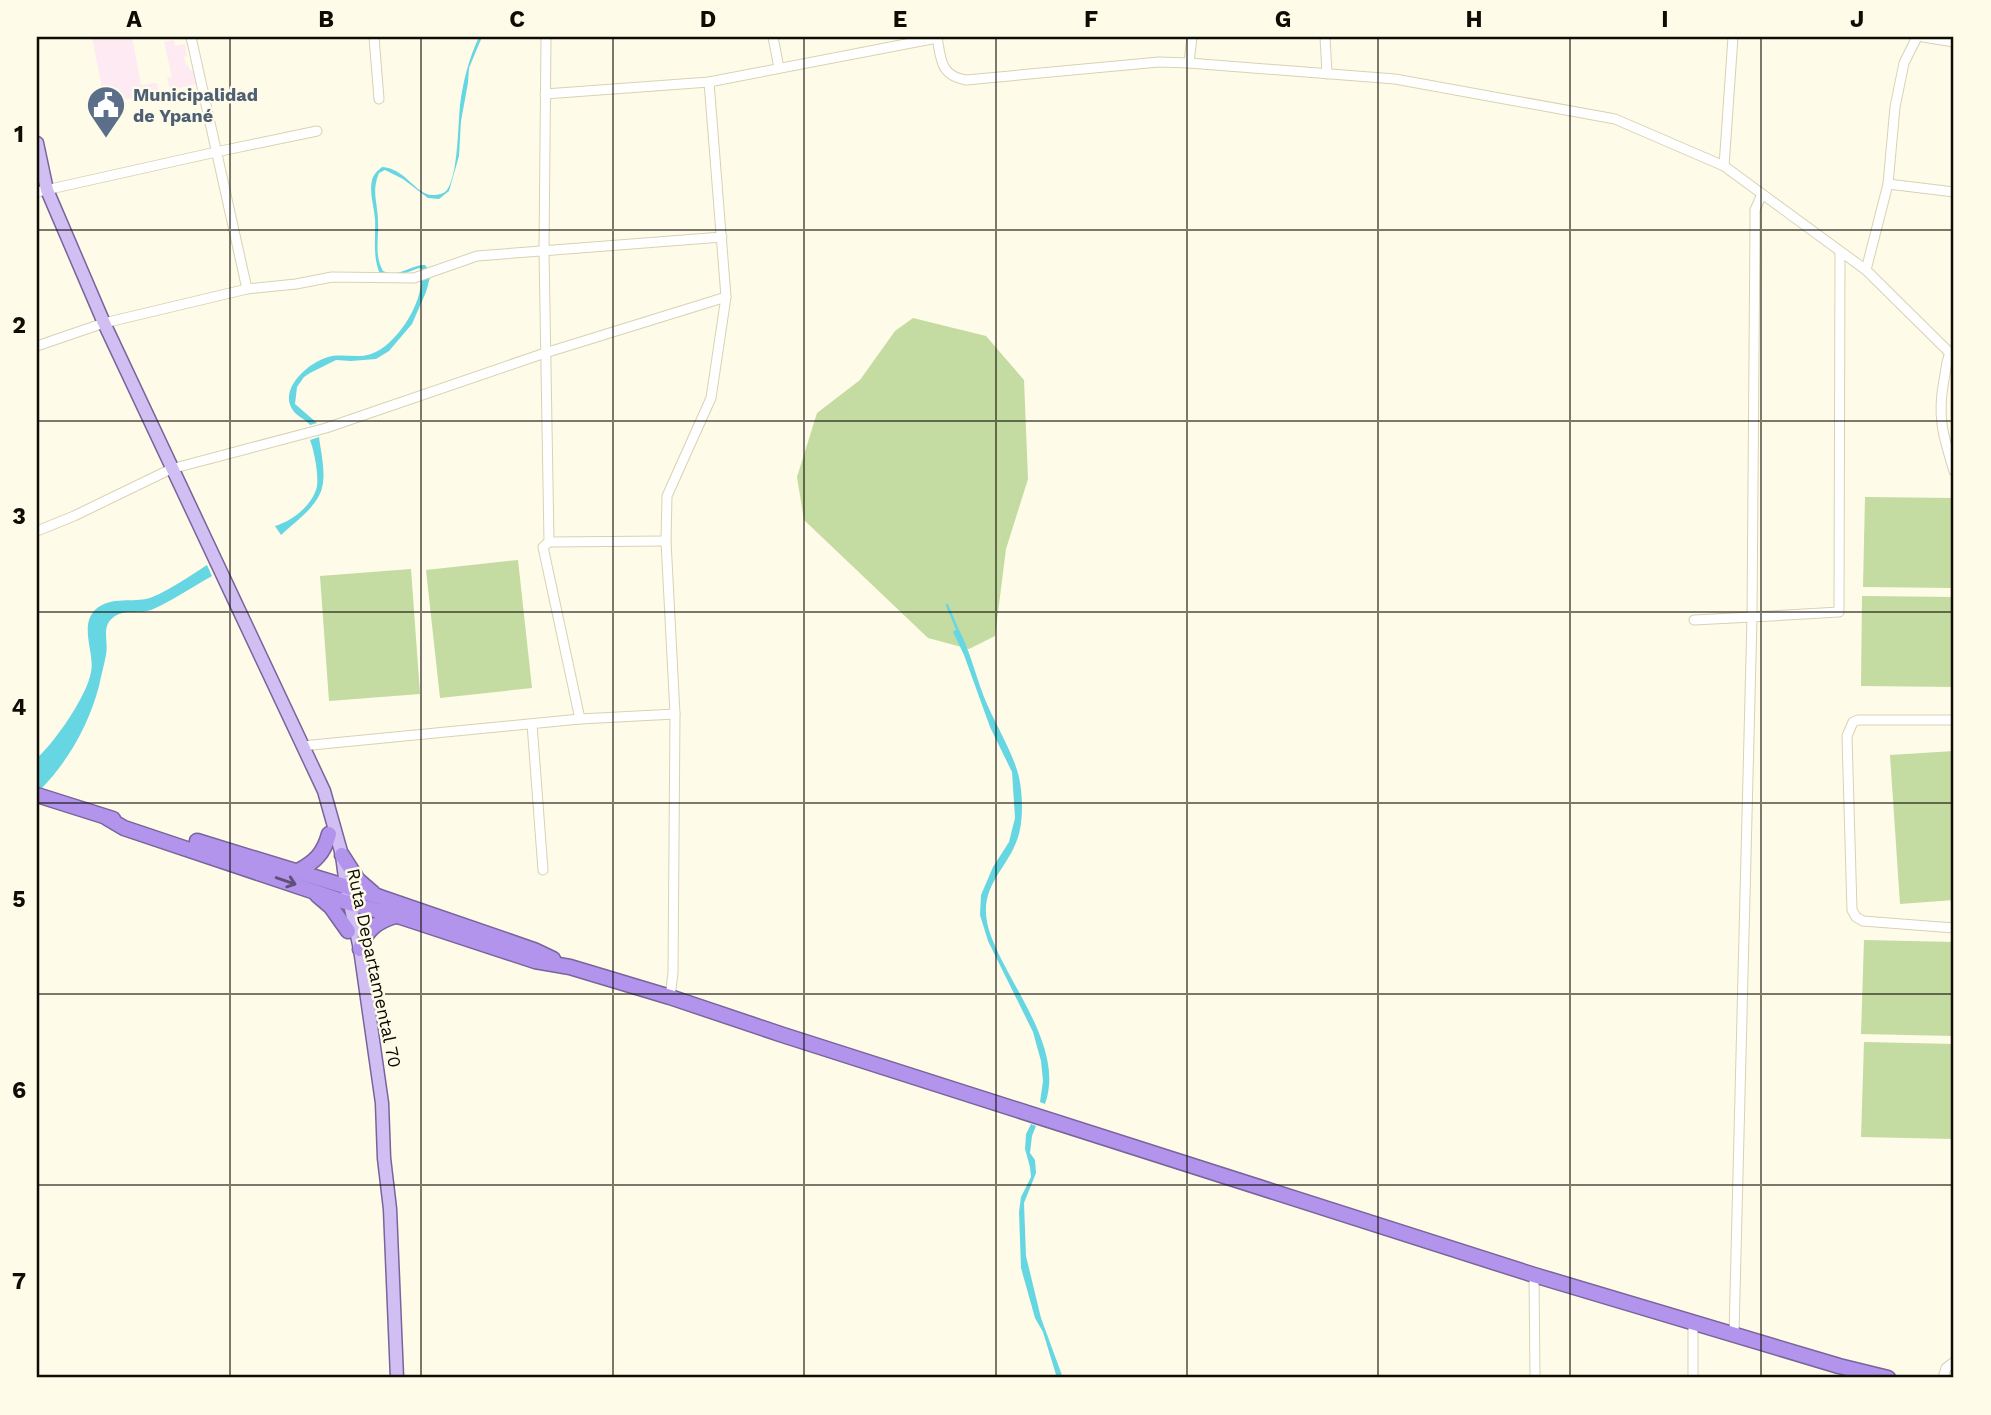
<svg xmlns="http://www.w3.org/2000/svg" width="1991" height="1415" font-family="'Work Sans',sans-serif">
<style>
.education{fill:#feeaf3}
.green{fill:#c4dba1}
.water{fill:#66d6e3}
.lines{fill:none;stroke-linecap:round;stroke-linejoin:round}
.stream{stroke:#66d6e3;stroke-width:2.5}
.minor-casing{stroke:#d8d2b4;stroke-width:11}
.major-casing{stroke:#79649b;stroke-width:15}
.highway-casing{stroke:#79649b;stroke-width:17}
.minor{stroke:#fff;stroke-width:9}
.major{stroke:#d1bff4;stroke-width:12}
.highway{stroke:#b294ed;stroke-width:14}
.oneway{stroke:#605078}
.grid{fill:none;stroke:#0e0c03;stroke-width:2;stroke-opacity:0.55}
.labels{text-anchor:middle;stroke-width:5;stroke-linejoin:round;paint-order:stroke}
.service-label{font-size:18px;font-weight:bold;fill:#4e5e75;stroke:#fefbe8;text-anchor:start}
.street-label{font-size:18px;fill:#0e0c03;stroke:#fefbe8}
.neatline{fill:none;stroke:#0e0c03;stroke-width:2.5}
.grid-label{font-size:23px;text-anchor:middle;font-weight:bold;fill:#0e0c03}
</style>
<rect width="100%" height="100%" fill="#fefbe8"/>
<g class="education">
<polygon points="92,37 132,37 141,85 157,83 159,93 105,103"/>
<polygon points="174,40 175,46 185,44 187,56 184,57 186,65 188,65 190,70 193,70 196,84 170,90 167,78 172,77 164,42"/>
</g>
<g class="green">
<polygon points="913,318 986,336 1024,380 1028,479 1006,549 995,636 969,649 928,638 804,520 797,477 817,413 860,380 895,331"/>
<polygon points="1865,497 1954,498 1954,588 1863,587"/>
<polygon points="518,560 532,688 440,698 426,570"/>
<polygon points="411,569 420,694 329,701 320,576"/>
<polygon points="1862,596 1954,597 1954,687 1861,686"/>
<polygon points="1954,751 1954,900 1900,904 1890,755"/>
<polygon points="1864,940 1954,942 1954,1036 1861,1034"/>
<polygon points="1864,1042 1954,1044 1954,1139 1861,1137"/>
</g>
<g class="water">
<path d="M 479,37 L 482,37 L 469,68 L 468,83 L 461,121 L 459,156 L 449,191 L 439,199 L 428,198 L 403,179 L 385,170 L 379,173 C 371,192 378,203 378,222 C 379,239 374,255 383,271 C 397,278 408,267 422,265 L 425,265 L 428,269 L 423,270 L 419,268 L 395,277 L 380,274 C 372,255 376,238 375,219 C 374,206 369,193 372,180 C 374,174 377,171 382,167 C 405,168 416,195 432,195 C 438,195 444,194 447,190 C 458,175 458,125 460,105 C 463,81 469,58 479,37 Z"/>
<path d="M 431,274 L 426,292 L 412,324 L 389,351 L 376,359 L 351,361 L 336,360 L 310,373 L 304,377 L 297,387 L 295,404 L 317,423 L 310,425 C 304,418 295,416 291,407 C 281,386 310,362 328,357 C 342,353 357,359 371,354 C 396,346 423,303 421,278 Z"/>
<path d="M 319,437 C 321,453 326,472 322,488 C 317,507 295,522 281,535 L 275,526 C 292,521 310,507 316,490 C 320,479 314,450 310,440 Z"/>
<path d="M 207,565 L 212,576 C 192,587 172,601 151,610 C 140,614 125,609 115,616 C 100,626 109,640 106,655 C 104,665 101,676 99,686 C 89,724 69,760 42,788 L 37,786 L 37,758 C 55,742 87,696 91,672 C 95,653 79,626 95,610 C 108,597 129,602 146,599 C 161,596 193,574 207,565 Z"/>
<path d="M 958,628 C 970,650 975,674 984,697 C 994,722 1009,745 1017,770 C 1022,785 1023,808 1021,823 C 1016,869 971,882 991,936 C 1010,987 1065,1049 1045,1104 L 1040,1102 L 1043,1081 L 1041,1061 L 1033,1032 L 988,941 L 980,915 L 981,895 L 993,867 L 1009,842 L 1015,818 L 1012,772 L 990,727 L 964,655 L 953,632 Z"/>
<polygon points="1031,1124 1036,1126 1032,1136 1030,1153 1035,1160 1036,1173 1024,1203 1026,1256 1041,1318 1063,1378 1057,1378 1043,1332 1035,1318 1021,1268 1019,1212 1021,1197 1031,1177 1030,1167 1025,1149 1026,1134"/>
</g>
<g class="lines">
<polyline class="stream" points="947,605 958,631"/>
<g class="minor-casing">
<g id="minor">
<polyline points="191,37 247,289"/>
<polyline points="374,37 379,99"/>
<polyline points="546,37 544,251 549,542 543,547 580,719"/>
<polyline points="773,37 779,68"/>
<path d="M 937,37 C 941,59 940,76 966,80 L 1159,62 L 1189,63 L 1395,79 L 1615,119 L 1724,166 L 1866,270 L 1954,357"/>
<polyline points="1325,37 1327,74"/>
<polyline points="1923,37 1954,42"/>
<polyline points="1189,63 1192,37"/>
<polyline points="545,94 709,82 937,38"/>
<polyline points="1724,166 1733,37"/>
<polyline points="1888,184 1954,192"/>
<polyline points="37,192 216,152 317,131"/>
<polyline points="1866,270 1888,184 1895,107 1904,63 1917,37"/>
<polyline points="37,346 104,323 247,289 296,284 332,277 414,278 477,256 722,237"/>
<path d="M 1950,353 C 1946,362 1946,370 1944,380 C 1937,416 1943,436 1954,471"/>
<polyline points="37,531 74,516 171,469 326,428 545,353 726,297"/>
<polyline points="549,542 666,541"/>
<polyline points="1694,620 1752,617 1755,223 1755,210 1762,194"/>
<polyline points="1954,720 1858,720 1853,722 1847,736 1852,910 1856,917 1863,921 1954,928"/>
<polyline points="532,724 543,870"/>
<polyline points="302,746 580,719 675,714"/>
<polyline points="670,997 673,973 675,714 666,541 667,496 711,398 726,297 709,82"/>
<polyline points="1534,1275 1535,1378"/>
<polyline points="1734,1334 1752,617 1839,612 1840,252"/>
<polyline points="1693,1378 1693,1324"/>
<polyline points="1943,1378 1946,1368 1954,1362"/>
</g>
</g>
<g class="major-casing">
<polyline id="major" points="37,143 47,190 104,323 324,791 342,855 346,886 360,949 382,1103 384,1158 390,1209 397,1378"/>
</g>
<g class="highway-casing">
<g id="highway">
<polyline points="37,795 113,819"/>
<polyline points="107,818 124,828 342,901 401,917 535,961 570,967 670,997 783,1035 1534,1275 1839,1366 1888,1378"/>
<polyline points="197,841 380,897 534,950 553,959"/>
<polyline points="342,855 358,880 373,893"/>
<path d="M 298,871 C 315,862 324,853 329,834"/>
<polyline points="317,895 331,907 348,931"/>
<path d="M 360,949 C 366,930 376,922 395,916"/>
</g>
</g>
<use href="#minor" class="minor"/>
<use href="#major" class="major"/>
<use href="#highway" class="highway"/>
</g>
<defs><path id="oneway-shaft" d="M-6 0H5M1.5-3L5.5 0L1.5 3" fill="none" stroke-width="1.6" stroke-linecap="round" stroke-linejoin="round" transform="scale(1.75)"/></defs>
<use class="oneway" href="#oneway-shaft" transform="translate(286 881) rotate(19)"/>
<path class="grid" d="M 230,37 L 230,1378M 421,37 L 421,1378M 613,37 L 613,1378M 804,37 L 804,1378M 996,37 L 996,1378M 1187,37 L 1187,1378M 1378,37 L 1378,1378M 1570,37 L 1570,1378M 1761,37 L 1761,1378M 37,230 L 1954,230M 37,421 L 1954,421M 37,612 L 1954,612M 37,803 L 1954,803M 37,994 L 1954,994M 37,1185 L 1954,1185"/>
<defs>
<g id="civic-pin" transform="scale(2.0125)"><path d="M0 17L-7.5 6A9.5 9.5 0 1 1 7.5 6Z" fill="#5c6f8a" stroke="#fefbe8"/><path d="M-.6-6.5H3V-4.5H.6V-3L4-1V1h2V6H-6V1h2V-1L-.6-3ZM-1.2 2.5V6h2.4V2.5Z" fill="#fff"/></g>
</defs>
<g fill-rule="evenodd">
<use href="#civic-pin" x="106" y="105"/>
</g>
<g class="labels">
<g class="service-label">
<text x="133" y="101">Municipalidad<tspan x="133" dy="21">de Ypané</tspan></text>
</g>
<g class="street-label">
<text transform="translate(374 968) rotate(78)" y="6">Ruta Departamental 70</text>
</g>
</g>
<rect width="1991" height="1415" fill="none" stroke="#fefbe8" stroke-width="77"/>
<rect x="38" y="38" width="1914" height="1338" class="neatline"/>
<g class="grid-label">
<text x="134" y="27">A</text>
<text x="326" y="27">B</text>
<text x="517" y="27">C</text>
<text x="708" y="27">D</text>
<text x="900" y="27">E</text>
<text x="1091" y="27">F</text>
<text x="1283" y="27">G</text>
<text x="1474" y="27">H</text>
<text x="1665" y="27">I</text>
<text x="1857" y="27">J</text>
<text x="19" y="142">1</text>
<text x="19" y="333">2</text>
<text x="19" y="524">3</text>
<text x="19" y="715">4</text>
<text x="19" y="907">5</text>
<text x="19" y="1098">6</text>
<text x="19" y="1289">7</text>
</g>
</svg>
